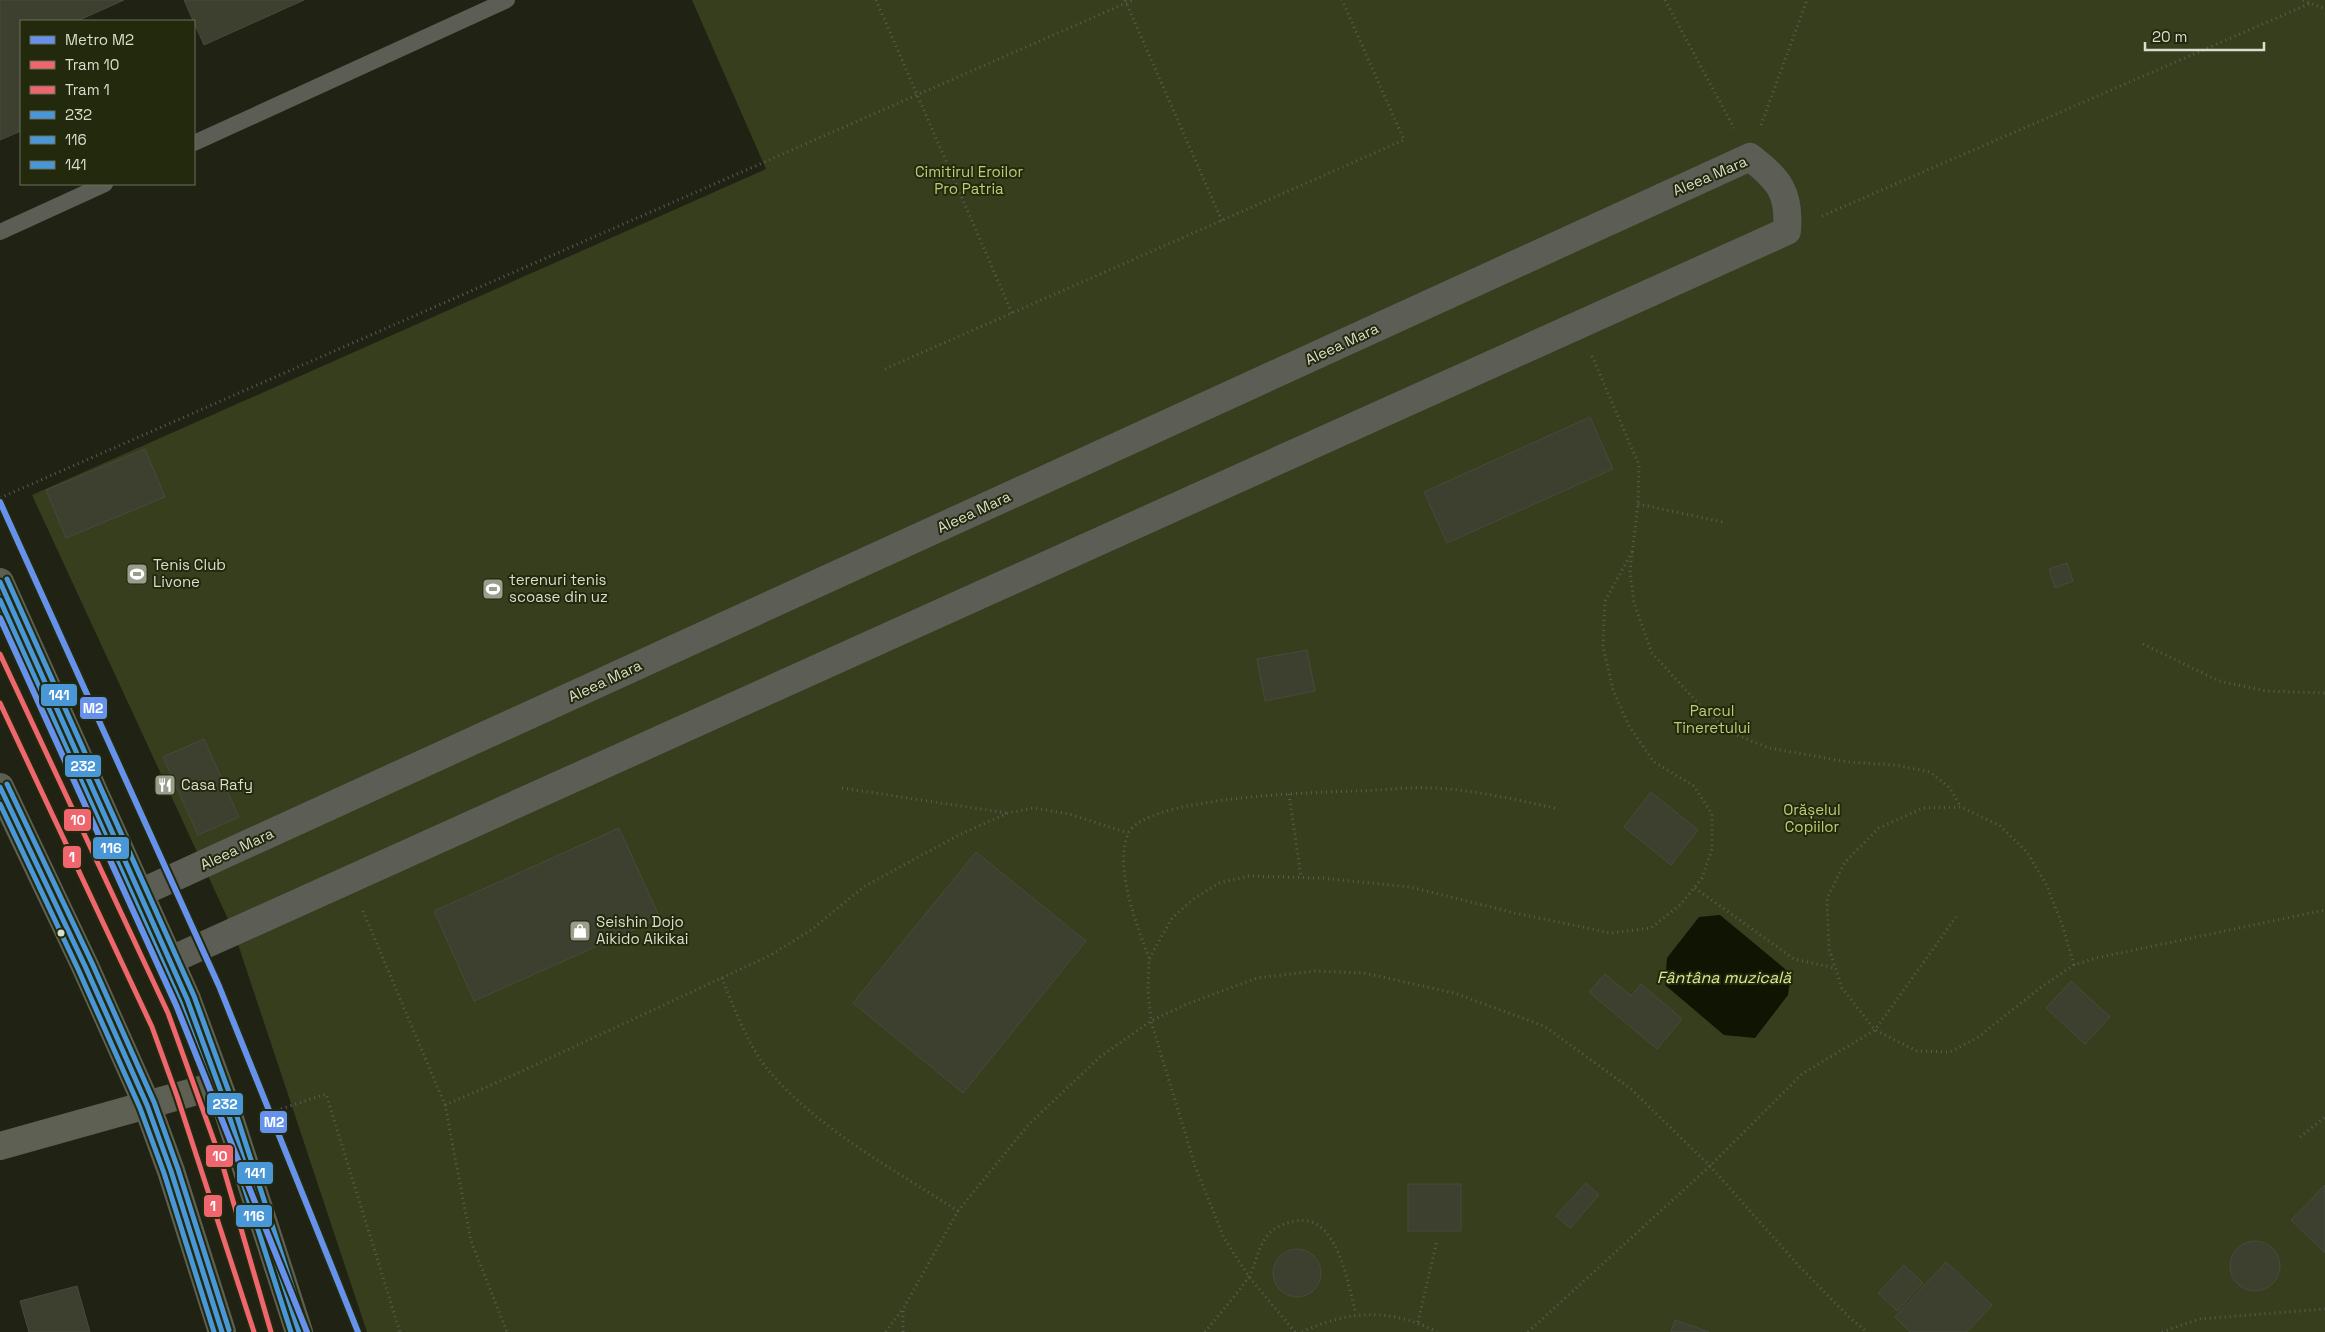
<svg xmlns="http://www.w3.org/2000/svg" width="2325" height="1332" font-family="'Space Grotesk',sans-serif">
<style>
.green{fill:#373e1d}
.water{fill:#101402}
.building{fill:#3d402e;stroke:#474a3d}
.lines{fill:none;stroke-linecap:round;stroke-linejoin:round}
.path{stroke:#5b5d53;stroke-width:3;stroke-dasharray:1 4;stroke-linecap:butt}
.lane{stroke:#5c5e55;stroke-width:16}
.street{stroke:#5c5e55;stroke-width:28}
.secondary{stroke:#5e6054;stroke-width:28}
.primary{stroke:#5c5f51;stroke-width:28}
.bus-1-casing{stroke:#23290d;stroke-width:9}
.bus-2-casing{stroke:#23290d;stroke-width:9}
.bus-3-casing{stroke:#23290d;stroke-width:9}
.bus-1{stroke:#4a97d8;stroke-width:5}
.bus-2{stroke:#4a97d8;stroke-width:5}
.bus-3{stroke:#4a97d8;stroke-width:5}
.tram-1-casing{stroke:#23290d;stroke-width:9}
.tram-2-casing{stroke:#23290d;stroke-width:9}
.tram-1{stroke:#ef666f;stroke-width:5}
.tram-2{stroke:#ef666f;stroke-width:5}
.metro-1-casing{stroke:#23290d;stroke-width:10}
.metro-1{stroke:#6692eb;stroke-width:6}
.bus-dot{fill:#dadecd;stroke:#23290d;stroke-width:2}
.labels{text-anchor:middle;stroke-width:4;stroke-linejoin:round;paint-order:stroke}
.park-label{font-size:15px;fill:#bccd77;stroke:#23290d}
.street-label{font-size:15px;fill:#dadecd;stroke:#23290d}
.poi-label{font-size:15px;fill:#dadecd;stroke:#23290d;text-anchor:start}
.water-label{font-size:16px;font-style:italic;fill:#d9ec95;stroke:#23290d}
.line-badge{stroke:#23290d;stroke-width:2}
.badge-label{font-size:14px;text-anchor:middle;font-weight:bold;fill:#fff}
</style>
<rect width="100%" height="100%" fill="#202313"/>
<polygon class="green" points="692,0 2325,0 2325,1332 367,1332 234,932 32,495 766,169"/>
<polygon class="water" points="1720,915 1791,974 1788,995 1755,1038 1724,1035 1665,985 1667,958 1699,917"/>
<g class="building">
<polygon points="0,0 124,0 77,21 21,21 21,131 0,140"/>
<polygon points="184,0 304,0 204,45"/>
<polygon points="1590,417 1613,469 1447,543 1424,492"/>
<polygon points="145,449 165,497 66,538 46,490"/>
<polygon points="2067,563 2073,581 2055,588 2049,569"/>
<polygon points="1307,650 1315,691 1265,701 1257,659"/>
<polygon points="204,739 239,817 198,835 163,757"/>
<polygon points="1651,792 1698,830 1671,865 1624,827"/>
<polygon points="619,828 660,918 474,1001 434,911"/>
<polygon points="976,852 1086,941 963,1093 853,1003"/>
<polygon points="1605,974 1631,996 1641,984 1682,1019 1657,1049 1589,992"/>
<polygon points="2071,981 2110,1017 2085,1044 2046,1008"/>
<polygon points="1586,1183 1599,1195 1570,1228 1556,1216"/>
<rect x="1408" y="1184" width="53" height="47"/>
<polygon points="2325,1185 2325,1253 2291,1220"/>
<circle cx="2255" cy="1266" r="25"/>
<circle cx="1297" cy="1273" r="24"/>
<polygon points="1946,1262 1992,1305 1967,1332 1910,1332 1895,1317"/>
<polygon points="1904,1265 1923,1283 1897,1311 1878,1293"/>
<polygon points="77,1286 90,1332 29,1332 20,1301"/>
<polygon points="1675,1320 1709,1332 1671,1332"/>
</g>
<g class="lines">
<g class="path">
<polyline points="876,0 1012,313"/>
<polyline points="1125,0 1222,221"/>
<polyline points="1665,0 1734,128"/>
<polyline points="2303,0 2325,9"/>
<polyline points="1761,125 1807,0"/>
<polyline points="1822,216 2311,3"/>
<polyline points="1592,356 1639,465 1638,504 1630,572 1634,603 1652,653 1697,702 1729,732 1769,748 1848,762 1895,765 1930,772 1949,787 1961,807"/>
<polyline points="885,369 1404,140 1342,0"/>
<polyline points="0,498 1133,0"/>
<polyline points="1638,504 1723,522"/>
<polyline points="2143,644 2219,681 2266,691 2325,693"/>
<polyline points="842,788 1007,813"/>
<polyline points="1289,794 1301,877"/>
<polyline points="1695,888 1794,959 1835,968"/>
<polyline points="363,911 445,1105 471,1241 507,1332"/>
<path d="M 1149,958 C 1137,926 1114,868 1128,834 C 1144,796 1322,792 1361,791 C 1383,790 1407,787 1429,788 C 1473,789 1516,800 1559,809"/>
<polyline points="2074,965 2063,927 2047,886 2027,852 2000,826 1961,807 1923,808 1879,828 1845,862 1827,899 1829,949 1842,988 1875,1030 1917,1051 1950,1052 1977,1038 2040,988 2074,965 2096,958 2325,910"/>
<path d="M 722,978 C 734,1008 748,1045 768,1070 C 818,1129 893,1169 958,1211"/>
<polyline points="445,1105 507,1078 771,955 811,930 865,886 959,835 1008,813 1034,808 1069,814 1128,833"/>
<polyline points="281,1109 326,1094 400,1332"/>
<polyline points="2300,1137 2325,1117"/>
<polyline points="1418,1322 1437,1240"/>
<polyline points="886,1332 902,1310"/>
<polyline points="903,1332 903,1309 958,1211 1029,1124 1100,1057 1151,1021 1187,1004 1257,978 1315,971 1364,973 1454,993 1544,1026 1631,1089 1710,1166 1799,1266 1848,1316 1867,1332"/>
<path d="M 1205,1332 C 1219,1314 1235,1297 1248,1278 C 1256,1265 1257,1249 1267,1236 C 1274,1227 1285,1223 1296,1221 C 1338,1213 1348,1286 1356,1314"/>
<polyline points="1295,1332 1249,1277 1224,1238 1195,1166 1151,1021 1148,991 1149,959 1172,918 1192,900 1219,883 1249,876 1321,878 1410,887 1515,913 1611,933 1651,928 1681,904 1702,878 1712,849 1712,814 1694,786 1654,762 1629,726 1613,690 1603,646 1605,601 1632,552"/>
<path d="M 1302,1332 C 1349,1310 1391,1308 1437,1332"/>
<polyline points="1528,1332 1710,1166 1802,1074 1875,1030 1956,917"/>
<polyline points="2162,1332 2199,1319 2325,1309"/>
</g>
<g class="lane">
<polyline points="194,143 507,0"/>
<polyline points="0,232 105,184"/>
</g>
<path class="street" d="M 140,893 L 1750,157 C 1779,180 1790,192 1787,231 L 171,960"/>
<polyline class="secondary" points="0,1146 218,1085"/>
<g class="primary">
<polyline points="0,582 187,999 223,1097 299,1332"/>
<polyline points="0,787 85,966 147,1105 171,1171 222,1332"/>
</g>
<g class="bus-1-casing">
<g id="bus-1">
<polyline points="0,582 187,999 223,1097 299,1332"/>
<polyline points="0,787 85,966 147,1105 171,1171 222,1332"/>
</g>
</g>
<g class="bus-2-casing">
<g id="bus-2">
<polyline points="0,600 180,1002 216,1099 291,1332"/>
<polyline points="0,804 78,969 140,1108 164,1173 214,1332"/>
</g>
</g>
<g class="bus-3-casing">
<g id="bus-3">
<polyline points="7,579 194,996 230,1095 306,1330"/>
<polyline points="7,784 92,963 154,1102 178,1169 229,1330"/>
</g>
</g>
<use href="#bus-1" class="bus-1"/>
<use href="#bus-2" class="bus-2"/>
<use href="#bus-3" class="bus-3"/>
<g class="tram-1-casing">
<polyline id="tram-1" points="0,654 168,1013 222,1163 271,1332"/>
</g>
<g class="tram-2-casing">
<polyline id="tram-2" points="0,703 152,1027 177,1096 254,1332"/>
</g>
<use href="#tram-1" class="tram-1"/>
<use href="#tram-2" class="tram-2"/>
<g class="metro-1-casing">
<g id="metro-1">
<polyline points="0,502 219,986 358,1332"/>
<polyline points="0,618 176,1005 307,1332"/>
</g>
</g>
<use href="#metro-1" class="metro-1"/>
</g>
<defs>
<g id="stadium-square" transform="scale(1.125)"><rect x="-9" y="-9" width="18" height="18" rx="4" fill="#999d8c" stroke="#23290d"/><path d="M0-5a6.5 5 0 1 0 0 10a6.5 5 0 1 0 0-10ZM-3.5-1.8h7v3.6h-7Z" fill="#fff"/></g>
<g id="restaurant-square" transform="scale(1.125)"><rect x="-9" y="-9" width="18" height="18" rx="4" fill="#999d8c" stroke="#23290d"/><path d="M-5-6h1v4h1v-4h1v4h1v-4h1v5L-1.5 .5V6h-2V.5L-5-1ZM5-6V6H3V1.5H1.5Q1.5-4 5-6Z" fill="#fff"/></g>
<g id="shop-square" transform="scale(1.125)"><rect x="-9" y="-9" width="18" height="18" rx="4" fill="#999d8c" stroke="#23290d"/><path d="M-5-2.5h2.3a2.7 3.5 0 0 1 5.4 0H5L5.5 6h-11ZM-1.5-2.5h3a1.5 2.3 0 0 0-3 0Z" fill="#fff"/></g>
</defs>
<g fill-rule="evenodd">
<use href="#stadium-square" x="137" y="574"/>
<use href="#stadium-square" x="493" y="589"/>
<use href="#restaurant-square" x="165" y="785"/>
<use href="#shop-square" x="580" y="931"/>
</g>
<circle class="bus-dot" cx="61" cy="933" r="4.5"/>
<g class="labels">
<g class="park-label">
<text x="969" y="177">Cimitirul Eroilor<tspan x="969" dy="17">Pro Patria</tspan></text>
<text x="1712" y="716">Parcul<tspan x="1712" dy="17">Tineretului</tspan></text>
<text x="1812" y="815">Orășelul<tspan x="1812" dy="17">Copiilor</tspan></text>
</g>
<g class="street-label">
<text transform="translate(1710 176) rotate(-23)" y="5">Aleea Mara</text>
<text transform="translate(1342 344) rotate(-25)" y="5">Aleea Mara</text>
<text transform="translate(974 512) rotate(-25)" y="5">Aleea Mara</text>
<text transform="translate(605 681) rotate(-25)" y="5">Aleea Mara</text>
<text transform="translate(237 849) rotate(-25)" y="5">Aleea Mara</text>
</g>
<g class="poi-label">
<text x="153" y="570">Tenis Club<tspan x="153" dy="17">Livone</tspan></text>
<text x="509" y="585">terenuri tenis<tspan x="509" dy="17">scoase din uz</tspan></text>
<text x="181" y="790">Casa Rafy</text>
<text x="596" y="927">Seishin Dojo<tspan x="596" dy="17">Aikido Aikikai</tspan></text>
</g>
<g class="water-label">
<text x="1724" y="983">Fântâna muzicală</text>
</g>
</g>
<g class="line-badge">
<rect x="40" y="683" width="38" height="24" rx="5" fill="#4a97d8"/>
<rect x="79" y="696" width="29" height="24" rx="5" fill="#6692eb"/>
<rect x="64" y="754" width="38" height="24" rx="5" fill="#4a97d8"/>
<rect x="63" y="808" width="29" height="24" rx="5" fill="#ef666f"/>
<rect x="92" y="836" width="38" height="24" rx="5" fill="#4a97d8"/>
<rect x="62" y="845" width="20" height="24" rx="5" fill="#ef666f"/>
<rect x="206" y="1092" width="38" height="24" rx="5" fill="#4a97d8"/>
<rect x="259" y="1110" width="29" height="24" rx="5" fill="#6692eb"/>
<rect x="205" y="1144" width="29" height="24" rx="5" fill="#ef666f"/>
<rect x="236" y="1161" width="38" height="24" rx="5" fill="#4a97d8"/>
<rect x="203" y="1194" width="20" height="24" rx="5" fill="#ef666f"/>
<rect x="235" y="1204" width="38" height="24" rx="5" fill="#4a97d8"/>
</g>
<g class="badge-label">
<text x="59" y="700">141</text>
<text x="93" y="713">M2</text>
<text x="83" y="771">232</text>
<text x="78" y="825">10</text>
<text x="111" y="853">116</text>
<text x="72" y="862">1</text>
<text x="225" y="1109">232</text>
<text x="274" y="1127">M2</text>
<text x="220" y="1161">10</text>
<text x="255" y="1178">141</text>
<text x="213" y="1211">1</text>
<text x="254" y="1221">116</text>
</g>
<rect x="20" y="20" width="175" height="165" fill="#23290d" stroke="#6c715a"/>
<rect x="30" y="36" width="25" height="8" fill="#6692eb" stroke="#6c715a"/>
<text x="65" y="45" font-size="15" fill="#dadecd">Metro M2</text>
<rect x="30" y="61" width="25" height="8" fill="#ef666f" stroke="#6c715a"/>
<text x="65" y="70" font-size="15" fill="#dadecd">Tram 10</text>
<rect x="30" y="86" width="25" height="8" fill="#ef666f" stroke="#6c715a"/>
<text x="65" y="95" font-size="15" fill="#dadecd">Tram 1</text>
<rect x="30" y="111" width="25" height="8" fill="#4a97d8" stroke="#6c715a"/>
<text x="65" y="120" font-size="15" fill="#dadecd">232</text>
<rect x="30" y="136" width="25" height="8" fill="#4a97d8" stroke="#6c715a"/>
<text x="65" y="145" font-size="15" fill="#dadecd">116</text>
<rect x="30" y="161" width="25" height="8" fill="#4a97d8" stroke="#6c715a"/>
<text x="65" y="170" font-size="15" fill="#dadecd">141</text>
<path d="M2145 42v8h119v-8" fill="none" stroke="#dadecd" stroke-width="2.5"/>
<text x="2152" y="42" font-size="15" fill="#dadecd" stroke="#23290d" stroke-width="4" paint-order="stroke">20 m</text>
</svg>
